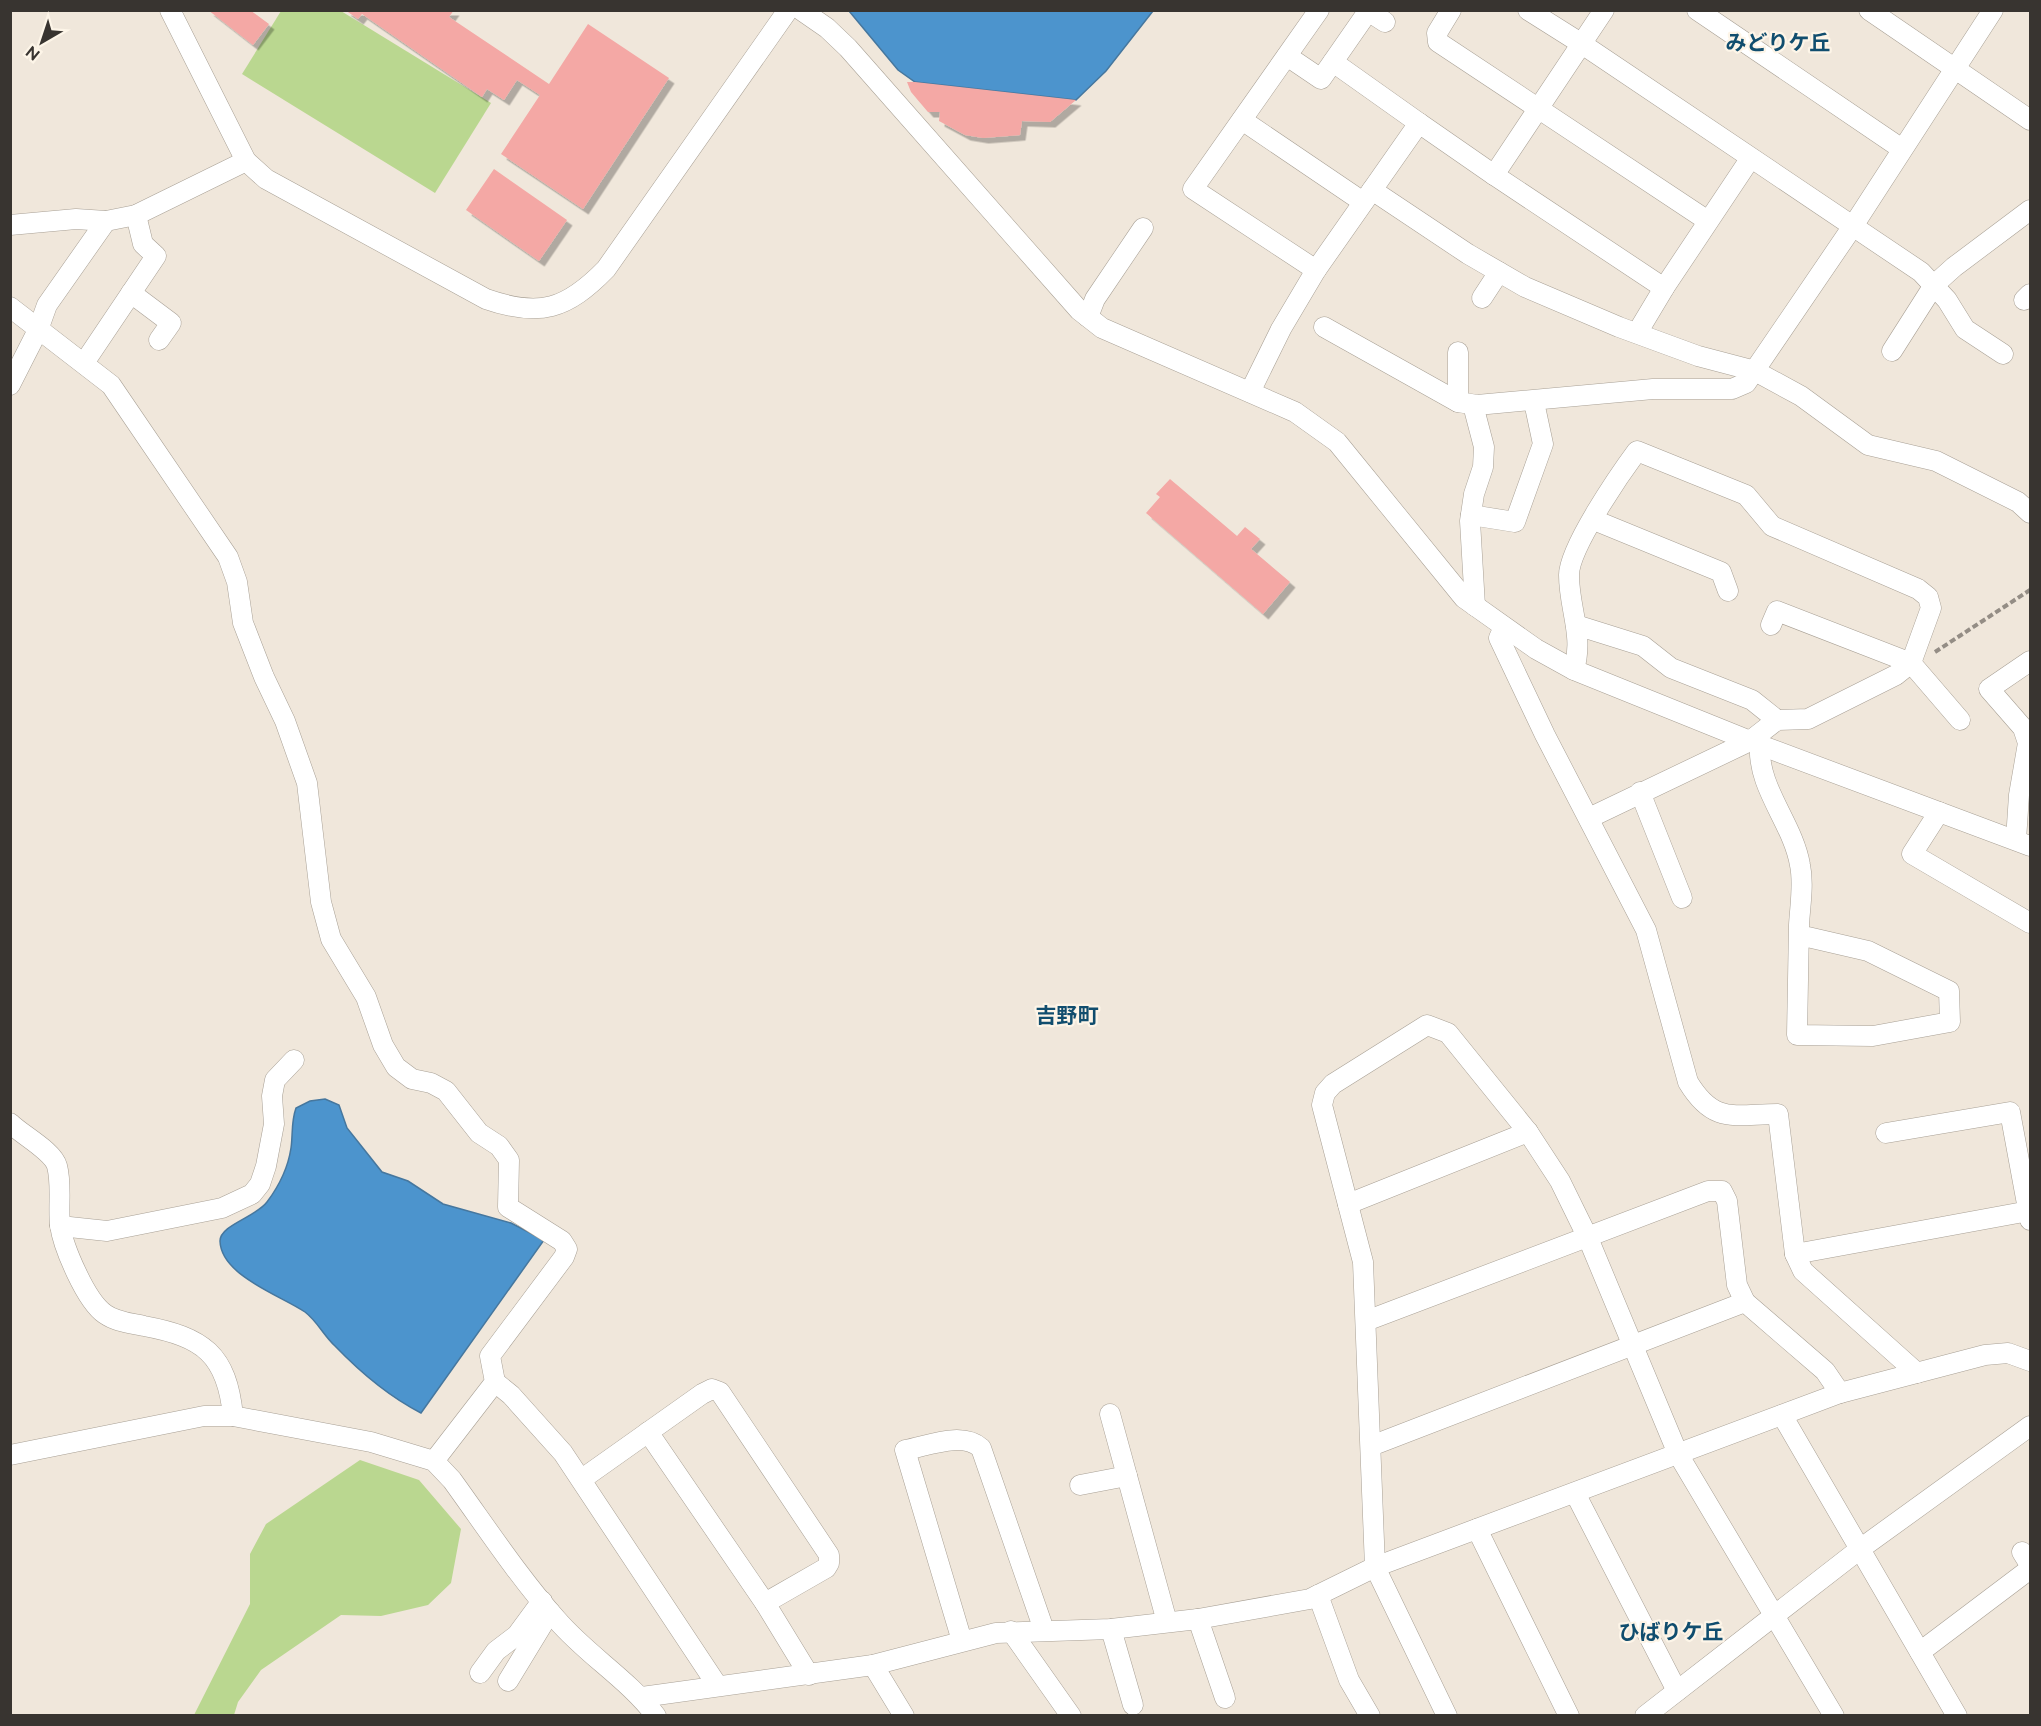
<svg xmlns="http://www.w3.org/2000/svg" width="2041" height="1726" font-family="Raleway,'Noto Sans JP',sans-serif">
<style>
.green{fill:#bad790}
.water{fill:#4c94cd;stroke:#46779e;stroke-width:1.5}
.building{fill:#f4a8a5;filter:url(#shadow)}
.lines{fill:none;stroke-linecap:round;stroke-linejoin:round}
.street-casing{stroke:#a8a095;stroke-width:21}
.path{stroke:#948d85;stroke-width:4;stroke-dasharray:6 3;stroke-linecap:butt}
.street{stroke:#fff;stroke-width:20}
.labels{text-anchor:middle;stroke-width:4.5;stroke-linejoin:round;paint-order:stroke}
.quarter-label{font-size:21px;font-weight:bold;fill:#104d6e;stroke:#fdf5e8}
</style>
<defs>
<filter id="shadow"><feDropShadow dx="5.5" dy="5.5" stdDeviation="0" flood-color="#0004"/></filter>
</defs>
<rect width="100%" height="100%" fill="#f0e7db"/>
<g class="green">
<polygon points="281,11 341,11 491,103 435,193 242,74"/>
<polygon points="360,1460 419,1480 461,1529 451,1583 428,1605 381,1616 341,1615 261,1670 238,1702 234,1715 194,1715 250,1604 250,1554 266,1524"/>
</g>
<g class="water">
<polygon points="849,11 1153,11 1106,71 1076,100 915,82 898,70"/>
<path d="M 325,1099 L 339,1105 L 347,1128 L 382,1172 L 408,1181 L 443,1204 L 511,1223 L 544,1240 L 421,1413 C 388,1396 361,1373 335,1346 C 324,1336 317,1321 305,1312 C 282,1296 221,1276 220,1241 C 220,1225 256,1217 267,1202 C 279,1186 288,1168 291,1148 C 293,1134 291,1122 296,1108 L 310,1101 Z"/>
</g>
<g class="building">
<polygon points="208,10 250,10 269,24 253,45"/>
<polygon points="345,10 454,10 449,17 549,84 588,24 669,78 583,209 501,154 540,95 517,80 504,100 487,89 482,97 362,14 358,19"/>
<polygon points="907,82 915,82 1076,100 1050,122 1022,121 1020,135 983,138 965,135 939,121 940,112 928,112 911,92"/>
<polygon points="494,169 567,220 539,261 466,210"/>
<polygon points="1170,479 1237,536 1245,527 1260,539 1251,549 1290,582 1263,614 1146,513 1160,497 1156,494"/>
</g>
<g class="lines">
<g class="street-casing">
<g id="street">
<path d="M 170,10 L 246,161 L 266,179 L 486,299 C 540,318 567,309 606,269 L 788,10"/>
<polyline points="801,10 827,28 848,48 1079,310 1102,328 1295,412 1337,442 1464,598 1536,649 1574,670 1760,745 2030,846"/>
<polyline points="1451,10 1437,33 1438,42 1708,221"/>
<polyline points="1528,10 1582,44 1921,272 1947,300 1965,329 2003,354"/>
<polyline points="1697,10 1902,149"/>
<polyline points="1869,10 2030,120"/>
<polyline points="1368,11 1385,22"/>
<polyline points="1287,56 1321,79 1369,10"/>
<polyline points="1333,62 1419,123"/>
<polyline points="1242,120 1363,202"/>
<polyline points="1494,175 1664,288"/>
<polyline points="1372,190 1468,254 1525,287 1619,327 1698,356 1755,371 1801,396 1868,445 1936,461 2018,502 2030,513"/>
<polyline points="10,225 76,219 106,221 136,215 246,161"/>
<polyline points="1316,270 1193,189 1319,10"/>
<polyline points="131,293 171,323 159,340"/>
<polyline points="1482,298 1499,272"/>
<polyline points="2024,300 2030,294"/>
<polyline points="10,307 111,385 228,557 237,582 243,623 264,677 285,721 307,783 321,902 331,939 366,997 383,1045 396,1067 412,1079 431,1083 446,1091 479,1133 499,1146 509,1160 508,1207 562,1241 567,1249 564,1257 490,1356 495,1382 434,1461"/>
<polyline points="1088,317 1095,299 1143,228"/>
<polyline points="1324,327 1458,402 1477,405 1653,389 1732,389 1746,383 1853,226 1993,10"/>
<polyline points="1637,333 1664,288 1750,159"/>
<polyline points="1892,351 1934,285 1954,267 2030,210"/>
<polyline points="84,363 156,256 143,244 136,215"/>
<polyline points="10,385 38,330 47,305 106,221"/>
<polyline points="1250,392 1281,329 1316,270 1419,123 1494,175 1604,10"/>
<polyline points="1458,402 1458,352"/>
<polyline points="1473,405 1484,447 1483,467 1474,494 1470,521 1475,606"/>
<polyline points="1471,515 1515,522 1543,444 1534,402"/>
<polyline points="1594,520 1721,572 1728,591"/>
<polyline points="1576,625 1643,646 1671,668 1752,700 1777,720"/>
<polyline points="1771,625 1777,611 1911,663 1960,720"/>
<path d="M 1504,627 L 1499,638 L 1545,735 L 1646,930 L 1688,1082 C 1714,1125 1734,1114 1778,1114 L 1795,1254 L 1803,1271 L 1917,1373"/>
<path d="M 1574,670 C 1584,635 1569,609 1569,575 C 1569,548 1620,474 1637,451 L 1746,495 L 1772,526 L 1918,589 L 1928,597 L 1931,608 L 1911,663 L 1896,675 L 1808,719 L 1777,720 L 1750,741 L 1589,818"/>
<path d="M 1760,745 C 1757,788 1793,823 1800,865 C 1804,884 1800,906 1799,925 C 1798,962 1798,998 1797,1035 L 1873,1036 L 1950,1022 L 1949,991 L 1868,951 L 1799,935"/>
<polyline points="1640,792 1682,898"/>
<polyline points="1939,812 1912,854 2030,923"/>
<polyline points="2016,840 2019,795 2028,743 2023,728 1989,689 2030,661"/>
<path d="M 10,1123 C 22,1135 53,1151 57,1166 C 62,1184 58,1206 60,1225 C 63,1247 86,1301 105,1314 C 116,1322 131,1323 144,1326 C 203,1337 227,1354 233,1416"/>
<polyline points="1886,1133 2010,1112 2030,1220"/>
<polyline points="1348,1204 1528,1132"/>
<polyline points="60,1226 107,1231 222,1208 252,1194 260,1184 266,1166 274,1124 272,1096 275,1080 294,1060"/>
<polyline points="1795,1254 2029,1211"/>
<polyline points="1366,1321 1708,1191 1722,1191 1727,1201 1737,1285 1745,1302 1825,1371 1840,1393"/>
<polyline points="495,1382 511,1395 563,1453 717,1685"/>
<polyline points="1110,1414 1167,1622"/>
<polyline points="1782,1415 1957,1716"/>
<polyline points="648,1432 765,1603 809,1675"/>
<polyline points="1371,1446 1745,1302"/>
<path d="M 10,1455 L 204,1416 L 233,1416 L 371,1442 L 434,1461 L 452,1480 C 486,1527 518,1576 557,1620 C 587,1655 628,1679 656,1716"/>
<polyline points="582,1479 702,1394 712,1389 720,1392 829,1555 829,1563 826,1568 765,1603"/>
<polyline points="1080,1485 1127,1476"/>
<polyline points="1575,1493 1677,1691"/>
<polyline points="1477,1529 1569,1716"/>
<polyline points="2022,1552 2030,1565"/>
<polyline points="1318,1595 1349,1680 1370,1716"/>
<polyline points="1198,1619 1225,1698"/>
<polyline points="1111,1629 1133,1705"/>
<polyline points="1011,1631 1071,1716"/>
<path d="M 962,1641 L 905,1450 C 928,1446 962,1431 981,1448 L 1044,1630"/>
<polyline points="1920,1652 2030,1569"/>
<polyline points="873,1665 904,1716"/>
<polyline points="480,1673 496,1651 517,1635 542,1601"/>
<polyline points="508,1681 550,1612"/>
<polyline points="642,1697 873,1665 996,1633 1111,1629 1198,1619 1310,1599 1375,1567 1840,1393 1985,1355 2008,1353 2030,1361"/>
<polyline points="1447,1716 1375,1567 1363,1262 1322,1105 1325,1093 1333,1084 1427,1025 1448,1033 1528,1132 1560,1181 1588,1238 1678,1454 1834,1716"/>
<polyline points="1645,1716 1860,1549 2030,1426"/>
</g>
</g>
<polyline class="path" points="1935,652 2030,590"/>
<use href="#street" class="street"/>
</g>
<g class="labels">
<g class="quarter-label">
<text x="1778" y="50">みどりケ丘</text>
<text x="1067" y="1023">吉野町</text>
<text x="1671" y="1639">ひばりケ丘</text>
</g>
</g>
<rect width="2041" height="1726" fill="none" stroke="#383430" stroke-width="24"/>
<g transform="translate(42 42) rotate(219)" stroke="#fdf5e8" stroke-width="4.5" paint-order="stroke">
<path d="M0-4.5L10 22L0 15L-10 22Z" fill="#383430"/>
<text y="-9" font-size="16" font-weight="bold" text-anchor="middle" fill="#383430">N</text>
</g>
</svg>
